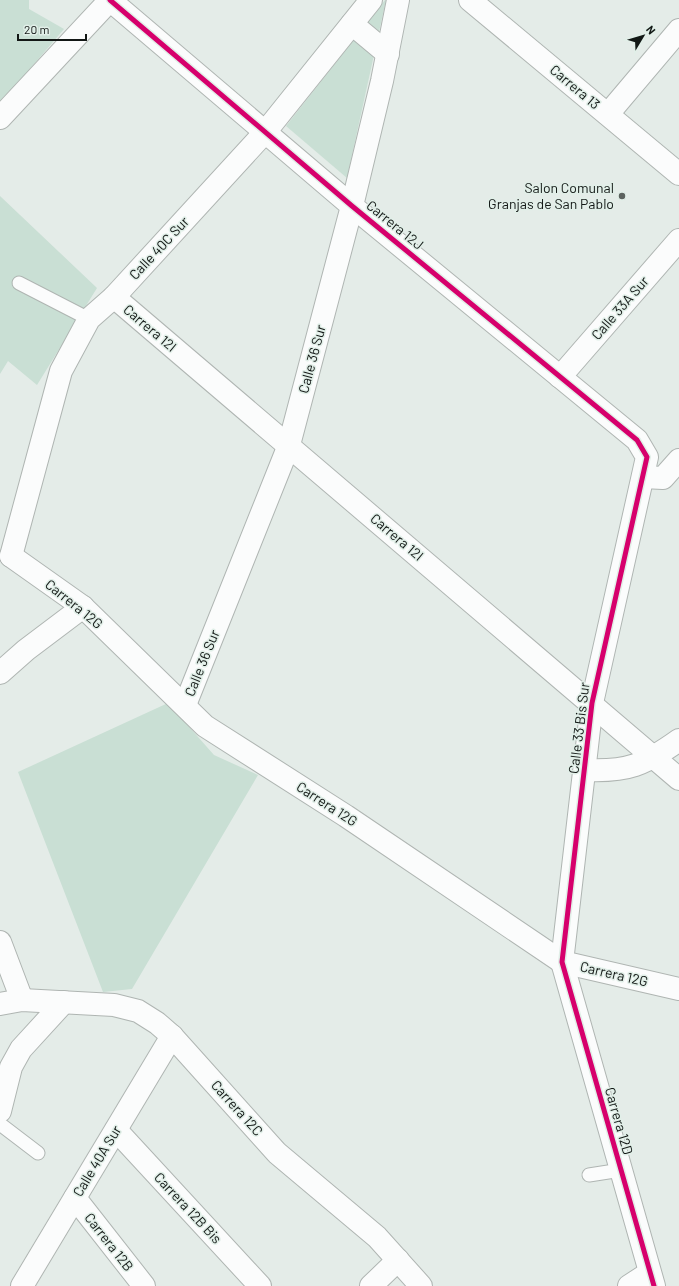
<svg xmlns="http://www.w3.org/2000/svg" width="679" height="1286" font-family="Barlow,sans-serif">
<style>
.green{fill:#c9dfd4}
.lines{fill:none;stroke-linecap:round;stroke-linejoin:round}
.service-casing{stroke:#afb5b2;stroke-width:15}
.minor-casing{stroke:#afb5b2;stroke-width:24}
.tertiary-casing{stroke:#afb5b2;stroke-width:24}
.service{stroke:#fbfcfc;stroke-width:13}
.minor{stroke:#fbfcfc;stroke-width:22}
.tertiary{stroke:#fbfcfc;stroke-width:22}
.cycleway-casing{stroke:#e1efe8;stroke-width:8}
.cycleway{stroke:#d6006c;stroke-width:5}
.poi-dot{fill:#5c625f;stroke:#e1efe8;stroke-width:1.5}
.labels{text-anchor:middle;stroke-width:3;stroke-linejoin:round;paint-order:stroke}
.street-label{font-size:14px;fill:#121715;stroke:#e1efe8}
.poi-label{font-size:14px;fill:#121715;stroke:#e1efe8;text-anchor:end}
</style>
<rect width="100%" height="100%" fill="#e4ece8"/>
<g class="green">
<polygon points="0,0 29,0 29,9 64,29 0,104"/>
<polygon points="385,0 386,0 347,178 286,126"/>
<polygon points="0,196 97,288 37,385 8,361 0,374"/>
<polygon points="168,703 214,755 258,775 132,989 103,992 18,772"/>
</g>
<g class="lines">
<g class="service-casing">
<g id="service">
<polyline points="19,283 89,319"/>
<polyline points="0,1124 38,1153"/>
<polyline points="589,1175 621,1170"/>
</g>
</g>
<g class="minor-casing">
<g id="minor">
<polyline points="110,0 352,206 289,445 185,705"/>
<polyline points="470,0 679,174"/>
<polyline points="352,24 388,54"/>
<polyline points="608,114 679,30"/>
<polyline points="0,118 110,0"/>
<polyline points="114,297 679,779"/>
<polyline points="560,377 679,240"/>
<polyline points="643,477 663,478 679,460"/>
<polyline points="11,556 83,607 205,726 346,816 562,962 679,989"/>
<polyline points="11,556 61,371 89,319 114,297 266,131 371,0"/>
<polyline points="0,673 26,650 83,607"/>
<polyline points="0,942 22,1000"/>
<polyline points="0,1111 11,1067 21,1049 64,1002"/>
<polyline points="116,1130 260,1286"/>
<polyline points="75,1198 144,1286"/>
<polyline points="22,1286 172,1036"/>
<polyline points="371,1286 398,1260"/>
<polyline points="629,1286 649,1273"/>
</g>
</g>
<g class="tertiary-casing">
<g id="tertiary">
<polyline points="398,0 382,81 352,206 637,440 647,457 592,703 562,962 654,1286"/>
<path d="M 585,770 C 628,772 644,765 679,740"/>
<polyline points="0,1004 22,1000 114,1005 138,1011 157,1023 172,1036 277,1153 377,1237 421,1286"/>
</g>
</g>
<use href="#service" class="service"/>
<use href="#minor" class="minor"/>
<use href="#tertiary" class="tertiary"/>
<g class="cycleway-casing">
<polyline id="cycleway" points="110,0 352,206 637,440 647,457 592,703 562,962 654,1286"/>
</g>
<use href="#cycleway" class="cycleway"/>
</g>
<circle class="poi-dot" cx="622" cy="196" r="4"/>
<g class="labels">
<g class="street-label">
<text transform="translate(575 87) rotate(40)" y="5">Carrera 13</text>
<text transform="translate(395 225) rotate(39)" y="5">Carrera 12J</text>
<text transform="translate(159 248) rotate(-47)" y="5">Calle 40C Sur</text>
<text transform="translate(620 308) rotate(-49)" y="5">Calle 33A Sur</text>
<text transform="translate(150 328) rotate(40)" y="5">Carrera 12I</text>
<text transform="translate(312 359) rotate(-75)" y="5">Calle 36 Sur</text>
<text transform="translate(397 537) rotate(40)" y="5">Carrera 12I</text>
<text transform="translate(74 604) rotate(39)" y="5">Carrera 12G</text>
<text transform="translate(202 663) rotate(-68)" y="5">Calle 36 Sur</text>
<text transform="translate(579 728) rotate(-83)" y="5">Calle 33 Bis Sur</text>
<text transform="translate(327 804) rotate(33)" y="5">Carrera 12G</text>
<text transform="translate(614 974) rotate(13)" y="5">Carrera 12G</text>
<text transform="translate(237 1108) rotate(48)" y="5">Carrera 12C</text>
<text transform="translate(619 1121) rotate(74)" y="5">Carrera 12D</text>
<text transform="translate(97 1161) rotate(-59)" y="5">Calle 40A Sur</text>
<text transform="translate(188 1208) rotate(47)" y="5">Carrera 12B Bis</text>
<text transform="translate(109 1242) rotate(52)" y="5">Carrera 12B</text>
</g>
<g class="poi-label">
<text x="614" y="193">Salon Comunal<tspan x="614" dy="16">Granjas de San Pablo</tspan></text>
</g>
</g>
<g transform="translate(643 36) rotate(52)" stroke="#e1efe8" stroke-width="3" paint-order="stroke">
<path d="M0-3L7 15L0 10L-7 15Z" fill="#121715"/>
<text y="-6" font-size="11" font-weight="bold" text-anchor="middle" fill="#121715">N</text>
</g>
<path d="M18 34v6h68v-6" fill="none" stroke="#121715" stroke-width="2"/>
<text x="24" y="34" font-size="12" fill="#121715" stroke="#e1efe8" stroke-width="3" paint-order="stroke">20 m</text>
</svg>
